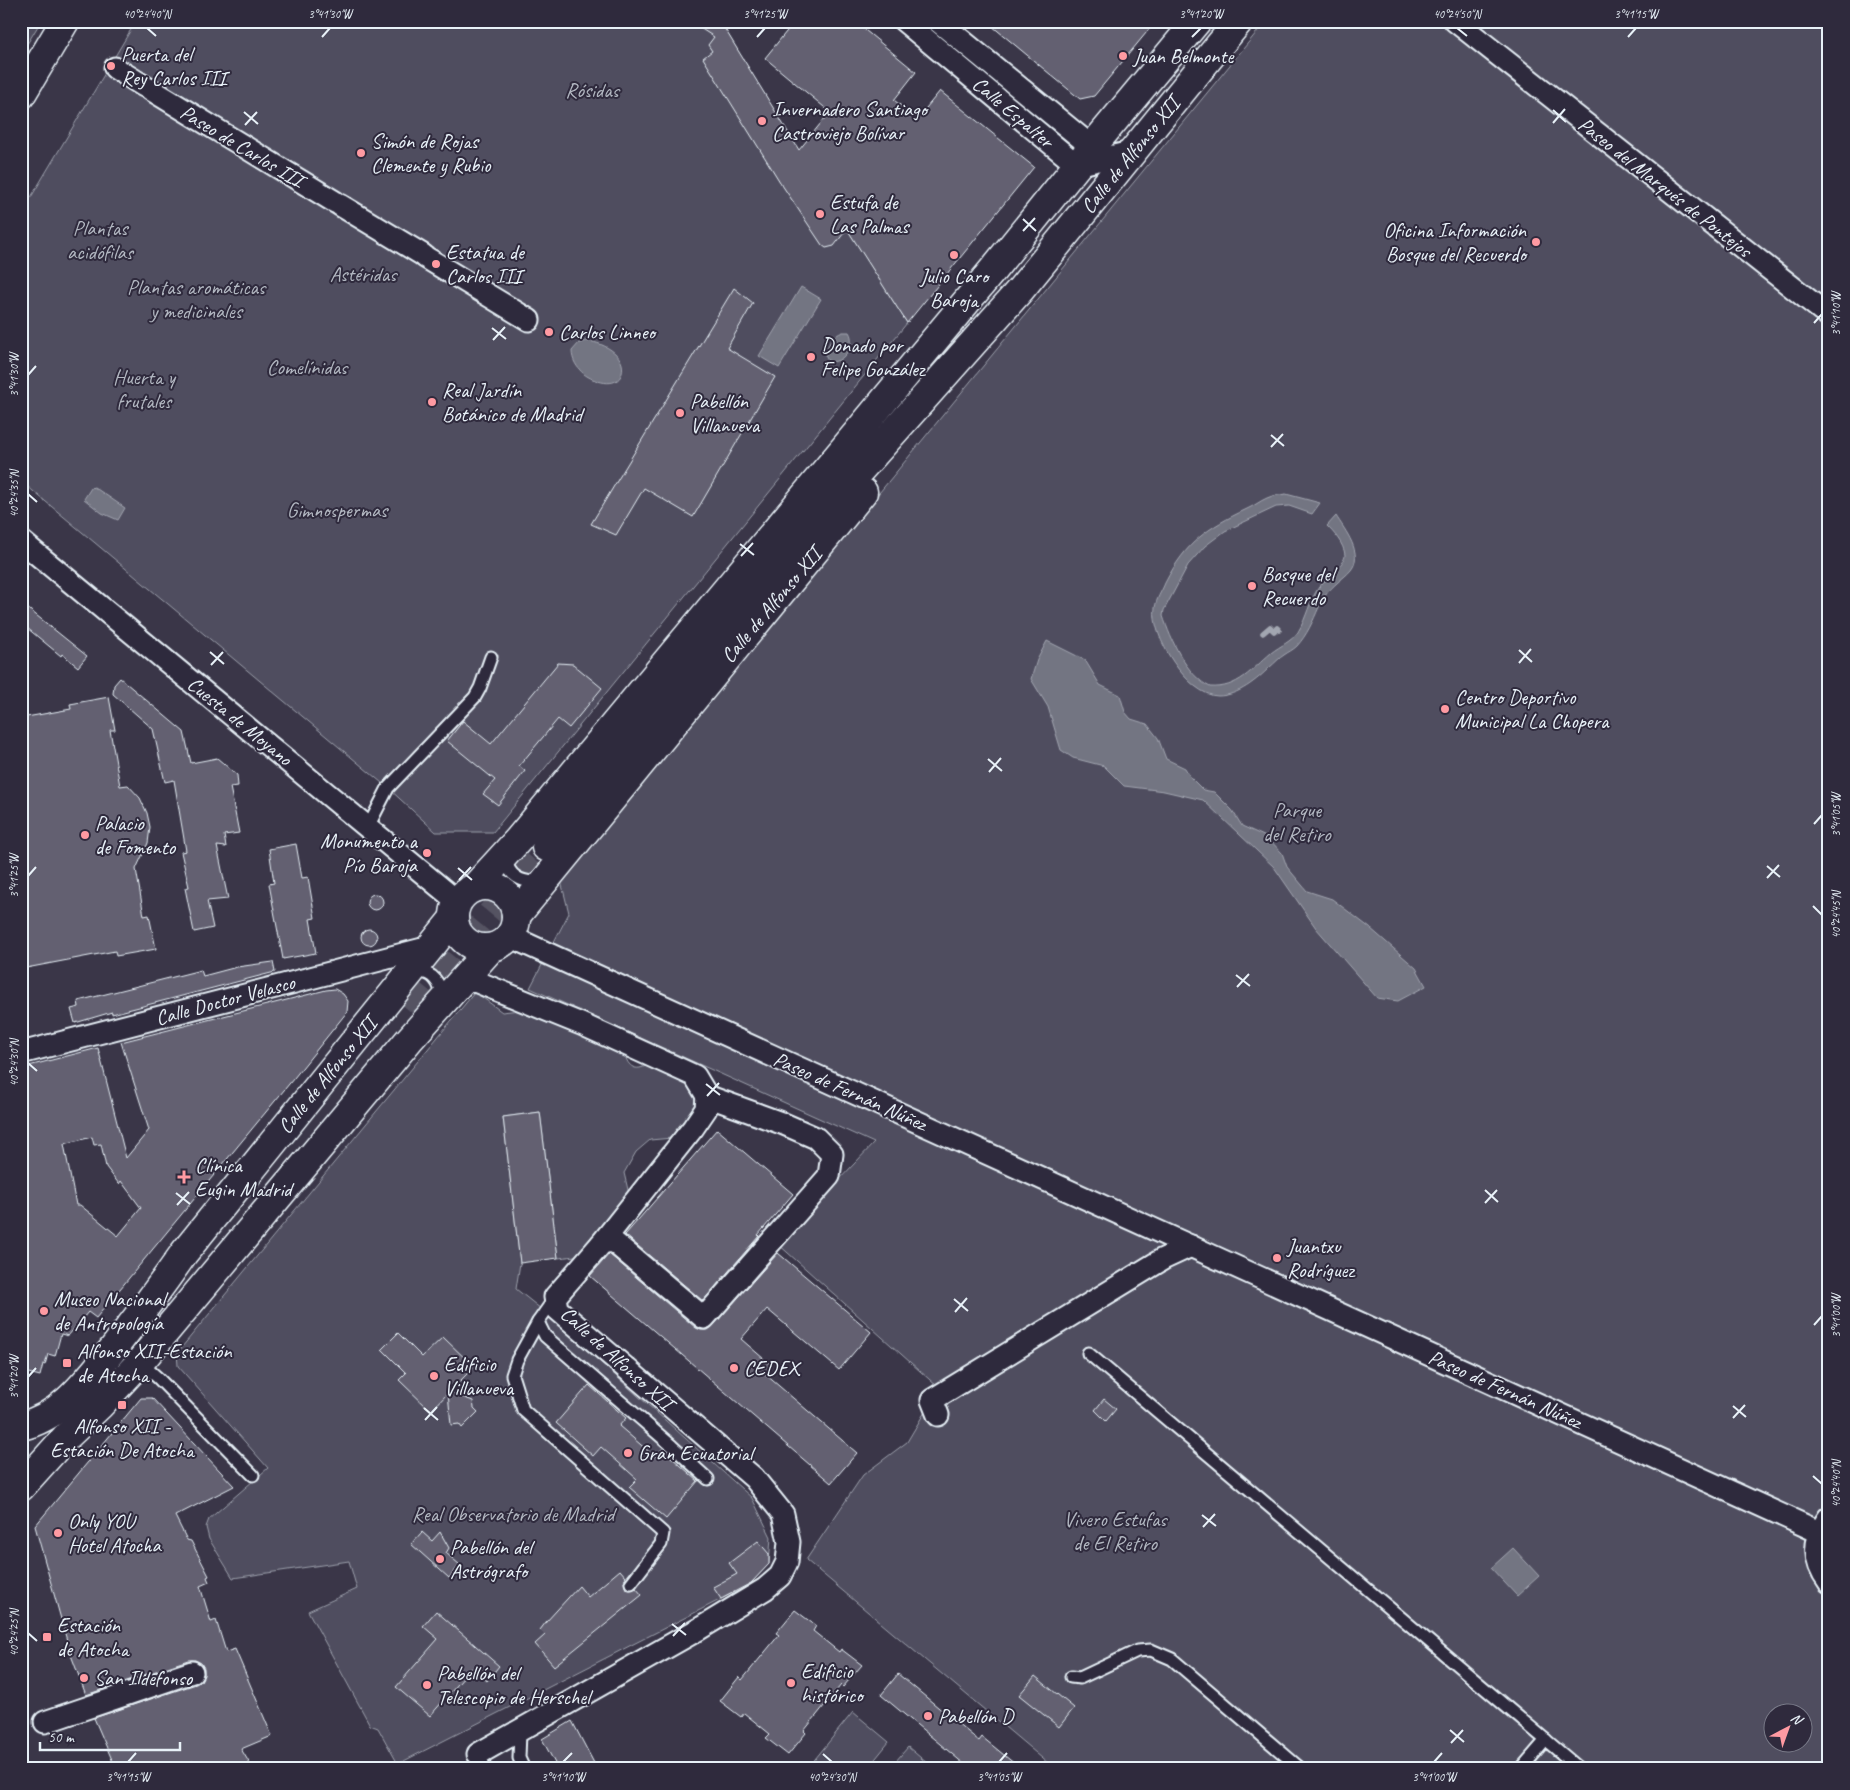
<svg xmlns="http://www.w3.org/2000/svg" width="1850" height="1790" font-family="Caveat,sans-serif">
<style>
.green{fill:#504e5f;stroke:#9ca0ac;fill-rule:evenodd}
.water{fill:#737482;stroke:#a2a6b1}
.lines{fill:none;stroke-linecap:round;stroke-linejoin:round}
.stream{stroke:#a2a6b1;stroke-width:5.5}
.building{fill:#636171;stroke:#e8f1f8;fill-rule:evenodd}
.secondary-tunnel{stroke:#545262;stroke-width:28;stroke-dasharray:28 14;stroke-linecap:butt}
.lane-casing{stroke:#e8f1f8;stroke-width:15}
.street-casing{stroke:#e8f1f8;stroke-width:25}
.secondary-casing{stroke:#e8f1f8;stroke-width:31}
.highway-casing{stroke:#e8f1f8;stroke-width:31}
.lane{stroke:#2f2a3d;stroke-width:11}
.street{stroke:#2f2a3d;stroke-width:21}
.secondary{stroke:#2f2a3d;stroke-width:28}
.highway{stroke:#2f2a3d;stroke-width:28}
.ticks{fill:none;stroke:#e8f1f8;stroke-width:2}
.poi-dot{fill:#ff9aa2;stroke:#2f2a3d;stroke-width:2}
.labels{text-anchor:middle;stroke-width:4;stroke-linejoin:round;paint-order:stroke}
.poi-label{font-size:21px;fill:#e8f1f8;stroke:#2f2a3d;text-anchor:start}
.park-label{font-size:21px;fill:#b3b8c2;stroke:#2f2a3d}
.street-label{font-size:21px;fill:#e8f1f8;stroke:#2f2a3d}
.neatline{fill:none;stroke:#e8f1f8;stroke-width:2}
.ticks-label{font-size:12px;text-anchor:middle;fill:#e8f1f8}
</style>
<rect width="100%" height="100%" fill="#3a3648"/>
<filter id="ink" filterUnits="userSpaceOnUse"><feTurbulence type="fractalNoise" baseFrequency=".02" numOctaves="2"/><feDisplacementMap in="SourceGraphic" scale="10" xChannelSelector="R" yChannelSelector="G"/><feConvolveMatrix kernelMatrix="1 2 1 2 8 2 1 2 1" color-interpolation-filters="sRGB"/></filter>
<g filter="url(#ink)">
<g class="green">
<polygon points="21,21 41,21 21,54"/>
<polygon points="136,21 722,21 721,23 815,178 907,323 493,832 436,832 388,788 21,481 21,214"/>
<path d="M 1266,21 L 1829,21 L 1829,1769 L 1055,1769 L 806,1560 L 863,1475 L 907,1442 L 939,1388 L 778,1244 L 874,1143 L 530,988 L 569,913 L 561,881 ZM 1772,1712 L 1802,1712 L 1802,1742 L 1772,1742 Z"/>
<path d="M 475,992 L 502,1012 L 529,1009 L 625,1055 C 628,1067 636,1072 647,1065 L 692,1085 L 697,1100 L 695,1108 L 672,1138 L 650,1140 L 636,1152 L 624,1173 L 629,1194 L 575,1256 L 558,1258 L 540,1112 L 503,1117 L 520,1263 L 516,1289 L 541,1309 L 752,1498 L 771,1537 L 769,1564 L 749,1585 L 398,1764 L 378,1728 L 370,1725 L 308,1611 L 357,1589 L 349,1561 L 233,1578 L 209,1539 L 206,1527 L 209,1519 L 268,1468 L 178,1366 L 177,1353 Z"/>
<polygon points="853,1712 889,1742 867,1769 807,1769"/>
<polygon points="908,1747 934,1769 889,1769"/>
</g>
<g class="water">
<polygon points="801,287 821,299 779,368 759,356"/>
<path d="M 843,332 L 849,332 C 857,344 842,366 828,361 L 825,355 C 827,345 833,335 843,332 Z"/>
<path d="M 585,341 C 600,341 627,354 622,373 C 617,390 593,381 584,374 C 577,368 572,360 572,351 L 579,343 Z"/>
<polygon points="94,487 125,508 118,520 102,513 84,499 91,488"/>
<path d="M 1286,494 L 1320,503 L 1312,514 L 1289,506 L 1276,507 L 1225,531 L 1205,546 L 1188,565 L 1164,610 L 1163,616 C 1171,640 1186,675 1210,687 C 1238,689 1252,669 1271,653 C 1281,645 1291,642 1298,632 C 1307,617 1309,601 1319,587 C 1326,579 1345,564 1345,555 C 1344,544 1334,533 1327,526 L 1336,516 C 1345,530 1364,554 1351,570 C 1347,575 1341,579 1337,583 C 1329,590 1323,597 1319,607 C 1313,621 1307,635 1297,646 C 1293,650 1288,652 1284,655 C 1279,658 1275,663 1270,667 C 1257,680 1238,696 1218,696 C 1188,696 1150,635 1155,608 C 1156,599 1162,591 1165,583 C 1186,542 1207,528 1247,509 C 1254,506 1260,501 1267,498 C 1273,495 1280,495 1286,494 Z"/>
<polygon points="1047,641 1085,660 1100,685 1120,695 1125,712 1131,719 1147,724 1158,738 1166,759 1185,768 1191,778 1203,790 1214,792 1232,810 1242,826 1268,838 1282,853 1287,867 1307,891 1332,899 1370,928 1416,968 1426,986 1398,1001 1377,998 1316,928 1274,867 1203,800 1164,791 1124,786 1104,766 1073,758 1061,750 1048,707 1031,679 1037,660"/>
<polygon points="1513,1548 1539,1576 1517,1596 1491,1568"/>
</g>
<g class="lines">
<polyline class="stream" points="1263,633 1270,627 1274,631 1277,628 1279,630"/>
</g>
<g class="building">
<polygon points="689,21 720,21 799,150 830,112 765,58 795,21 854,21 916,72 894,100 917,119 940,91 1034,167 907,323 847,229 834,246 826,248 822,245 780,182 703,58 712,51 708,45 714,37"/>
<polygon points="986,21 1156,21 1094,96 1080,99"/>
<polygon points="734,288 753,303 727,348 775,377 693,517 644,488 616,535 591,524"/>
<polygon points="21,603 87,656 78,667 62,654 61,656 21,623"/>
<polygon points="558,663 573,664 602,688 569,728 558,719 519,766 525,771 498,805 483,794 495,780 447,741 463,721 491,744"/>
<polygon points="120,678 184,732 191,763 217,758 237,775 238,786 230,787 239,833 224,835 226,847 217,846 228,899 207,901 213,928 194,932 185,888 189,887 181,852 186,851 174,780 165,782 153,729 113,694 114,685"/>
<polygon points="109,697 115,730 110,730 120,786 128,785 140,798 147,813 150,827 148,843 136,869 144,916 149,915 156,949 116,956 115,951 21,969 21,718 71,709 70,704"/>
<polygon points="296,844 302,878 308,877 315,918 310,919 316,953 283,959 269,884 274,883 269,849"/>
<circle cx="375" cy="902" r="8"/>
<circle cx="369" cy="937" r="8"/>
<polygon points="273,962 275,972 112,1014 112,1012 75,1023 71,1009 79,1007 78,1001 201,970 203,976 237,967"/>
<path d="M 335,989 L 343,994 L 348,1001 L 347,1012 L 294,1078 L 96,1318 L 88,1312 L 68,1336 L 61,1334 L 55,1356 L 48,1354 L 45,1365 L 43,1364 L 40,1376 L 21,1371 L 21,1068 L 98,1048 L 126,1158 L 149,1130 L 121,1042 L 326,990 ZM 92,1137 L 94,1145 L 101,1144 L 106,1167 L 119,1184 L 121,1181 L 141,1208 L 118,1236 L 80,1205 L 76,1205 L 64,1144 Z"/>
<polygon points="540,1112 558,1258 520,1263 503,1117"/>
<polygon points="717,1129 793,1194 758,1235 759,1236 703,1301 625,1235"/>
<polygon points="778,1253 871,1332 839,1370 767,1309 741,1339 772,1366 765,1374 857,1453 831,1483 590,1276 609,1254 696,1328 701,1330 708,1330 713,1326"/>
<polygon points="398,1333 422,1357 443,1337 474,1367 449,1392 473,1401 474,1408 478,1412 462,1428 459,1424 451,1425 448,1393 431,1411 399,1380 406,1373 382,1349"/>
<polygon points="589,1385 626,1418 619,1426 655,1457 662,1449 698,1481 666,1519 629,1487 637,1479 618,1462 601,1447 593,1456 556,1423"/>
<polygon points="141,1398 152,1398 234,1486 175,1516 187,1540 191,1541 209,1576 207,1577 209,1582 200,1586 211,1622 216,1620 226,1652 235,1649 272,1736 241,1749 253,1769 196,1769 193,1761 175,1769 116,1769 94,1718 196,1684 201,1681 204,1675 204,1668 201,1663 195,1660 188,1660 86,1695 71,1655 35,1526"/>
<polygon points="1104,1399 1116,1409 1106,1421 1095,1410"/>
<polygon points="422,1532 432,1541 440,1532 449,1548 446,1553 460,1565 449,1578 411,1544"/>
<polygon points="758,1541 769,1554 769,1564 751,1583 721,1599 713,1587 737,1574 729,1563"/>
<polygon points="620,1570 626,1577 624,1582 626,1589 630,1590 636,1588 642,1595 554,1666 535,1644 545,1635 540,1630 546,1622 579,1586 588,1597"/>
<polygon points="795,1610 816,1626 813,1631 839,1652 841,1649 862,1665 843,1687 841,1685 804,1731 806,1733 788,1755 766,1738 770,1734 744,1713 741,1717 720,1701 739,1677 742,1680 779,1635 776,1633"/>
<polygon points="436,1611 499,1666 487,1681 472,1668 430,1716 396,1687 438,1639 423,1626"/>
<polygon points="898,1674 979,1741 982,1737 1021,1769 970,1769 881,1695"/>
<polygon points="1035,1676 1074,1708 1059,1727 1019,1695"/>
<polygon points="572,1721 594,1763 585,1769 558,1769 542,1739"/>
</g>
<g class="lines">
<polyline class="secondary-tunnel" points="411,1012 546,847"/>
<g class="lane-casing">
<g id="lane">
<polyline points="368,827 388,788 475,697 480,688 491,657"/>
<path d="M 507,855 C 505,876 523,884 541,881"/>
<path d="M 414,973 C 432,969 442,984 442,1000"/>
<polyline points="554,1299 538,1322 545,1336 672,1446 708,1479"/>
<polyline points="538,1322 517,1360 512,1375 523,1410 663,1533 661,1544 631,1583"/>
<polyline points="1088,1353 1580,1769"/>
<polyline points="140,1362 158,1378 253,1475"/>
<polyline points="1071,1677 1080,1678 1137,1651 1151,1650 1172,1659 1301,1769"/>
<polyline points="520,1732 519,1758 524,1769"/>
<polyline points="478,1754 486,1769"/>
<polyline points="1521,1769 1546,1740"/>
</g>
</g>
<g class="street-casing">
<g id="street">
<polyline points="904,21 1077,165 1135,151"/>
<polyline points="938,21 1092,147"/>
<polyline points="1455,21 1829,316"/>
<polyline points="115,68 144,86"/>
<polyline points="150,89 335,202"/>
<polyline points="340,205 423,255"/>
<polyline points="425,257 529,320"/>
<polyline points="21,541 458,902"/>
<polyline points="509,936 1819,1532"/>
<polyline points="465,977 581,1024 695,1076 707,1096 784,1124 816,1138 832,1154 829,1176 704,1318 615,1243 608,1241 601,1244 555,1297 557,1309 754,1478 783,1514 789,1542 787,1562 780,1576 765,1589 699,1629 478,1754"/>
<polyline points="21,1053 430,947"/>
<polyline points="601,1244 693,1128 706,1109 707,1096"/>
<polyline points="938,1415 932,1400 1163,1259 1191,1246"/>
<path d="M 1829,1517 C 1813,1540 1812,1559 1829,1582"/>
<polyline points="45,1722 192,1672"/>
</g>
</g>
<g class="secondary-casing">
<g id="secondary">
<polyline points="546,847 771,570 1021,289 1239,21"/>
<circle cx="485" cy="917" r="31"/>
<polyline points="475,887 518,840 992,271 1092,147 1197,21"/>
<polyline points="516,916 863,492"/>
<path d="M 21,1426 C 62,1417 88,1379 113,1349 C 138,1317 161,1286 184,1253 L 454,918"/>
<polyline points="21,1487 65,1438 100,1405 140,1362 409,1040 491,948"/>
</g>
</g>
<g class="highway-casing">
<polyline id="highway" points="21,95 65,21"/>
</g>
<use href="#lane" class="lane"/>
<use href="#street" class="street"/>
<use href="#secondary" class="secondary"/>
<use href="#highway" class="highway"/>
</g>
</g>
<path class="ticks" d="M 147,28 L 156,36M 1457,28 L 1467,36M 322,37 L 330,28M 757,37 L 765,28M 1192,37 L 1201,28M 1628,37 L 1636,28M 1553,110 L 1566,122M 244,112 L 258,124M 1553,123 L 1565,109M 245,125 L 257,112M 1023,219 L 1036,231M 1023,231 L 1035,218M 1814,323 L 1822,314M 492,328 L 506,339M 493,340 L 505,327M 28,375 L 36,366M 1271,435 L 1284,446M 1271,447 L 1283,434M 28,494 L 37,502M 740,544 L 754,555M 741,556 L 753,543M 1519,650 L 1532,662M 210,652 L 224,664M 1519,663 L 1531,649M 211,665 L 223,652M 988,759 L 1002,771M 989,772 L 1001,758M 1814,824 L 1822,815M 1767,866 L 1780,877M 458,868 L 472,880M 28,876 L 36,867M 1767,878 L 1779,865M 459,880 L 471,867M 1813,906 L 1822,915M 1236,975 L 1250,986M 1237,987 L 1249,974M 28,1063 L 37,1071M 706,1084 L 720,1095M 707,1096 L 719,1083M 1485,1190 L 1498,1202M 176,1193 L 190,1204M 1485,1203 L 1497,1190M 177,1205 L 189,1192M 954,1299 L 968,1311M 955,1312 L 967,1298M 1814,1325 L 1822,1316M 28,1377 L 36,1368M 1733,1406 L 1746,1417M 424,1408 L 438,1420M 1733,1418 L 1745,1405M 425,1420 L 437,1407M 1813,1476 L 1822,1484M 1202,1515 L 1216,1526M 1203,1527 L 1215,1514M 672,1624 L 686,1635M 28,1633 L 37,1641M 673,1636 L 685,1623M 1450,1730 L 1464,1742M 1451,1743 L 1463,1730M 823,1754 L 832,1762M 128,1762 L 136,1753M 563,1762 L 572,1753M 999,1762 L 1007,1753M 1434,1762 L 1442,1753"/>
<g class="poi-dot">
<circle cx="1123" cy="56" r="5"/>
<circle cx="111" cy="66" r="5"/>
<circle cx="762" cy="121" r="5"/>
<circle cx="361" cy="153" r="5"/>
<circle cx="820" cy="214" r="5"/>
<circle cx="1536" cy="242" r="5"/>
<circle cx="954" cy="255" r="5"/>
<circle cx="436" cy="264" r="5"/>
<circle cx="549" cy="332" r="5"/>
<circle cx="811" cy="357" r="5"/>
<circle cx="432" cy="402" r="5"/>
<circle cx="680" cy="413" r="5"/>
<circle cx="1252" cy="586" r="5"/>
<circle cx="1445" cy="709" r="5"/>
<circle cx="85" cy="835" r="5"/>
<circle cx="427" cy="853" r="5"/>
<path d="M181.5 1169.5h5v5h5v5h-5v5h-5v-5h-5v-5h5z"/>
<circle cx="1277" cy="1258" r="5"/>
<circle cx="44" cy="1311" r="5"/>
<rect x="62" y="1358" width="10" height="10" rx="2.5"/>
<circle cx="734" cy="1368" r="5"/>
<circle cx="434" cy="1376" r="5"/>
<rect x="117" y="1400" width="10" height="10" rx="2.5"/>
<circle cx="628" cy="1453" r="5"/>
<circle cx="58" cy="1533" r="5"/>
<circle cx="440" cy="1559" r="5"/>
<rect x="42" y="1632" width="10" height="10" rx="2.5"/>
<circle cx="84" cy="1678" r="5"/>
<circle cx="791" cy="1683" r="5"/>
<circle cx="427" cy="1685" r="5"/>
<circle cx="928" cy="1716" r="5"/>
</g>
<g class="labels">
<g class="poi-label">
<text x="121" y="61">Puerta del<tspan x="121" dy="24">Rey Carlos III</tspan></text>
<text x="1133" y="63">Juan Belmonte</text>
<text x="772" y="116">Invernadero Santiago<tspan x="772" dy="24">Castroviejo Bolívar</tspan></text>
<text x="371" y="148">Simón de Rojas<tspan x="371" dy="24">Clemente y Rubio</tspan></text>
<text x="830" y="209">Estufa de<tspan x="830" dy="24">Las Palmas</tspan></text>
<text x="1526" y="237" text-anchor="end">Oficina Información<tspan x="1526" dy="24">Bosque del Recuerdo</tspan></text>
<text x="446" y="259">Estatua de<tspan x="446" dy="24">Carlos III</tspan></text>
<text x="954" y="283" text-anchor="middle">Julio Caro<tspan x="954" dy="24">Baroja</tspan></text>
<text x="559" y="339">Carlos Linneo</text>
<text x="821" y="352">Donado por<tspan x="821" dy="24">Felipe González</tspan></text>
<text x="442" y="397">Real Jardín<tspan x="442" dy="24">Botánico de Madrid</tspan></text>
<text x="690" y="408">Pabellón<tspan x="690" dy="24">Villanueva</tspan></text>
<text x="1262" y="581">Bosque del<tspan x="1262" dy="24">Recuerdo</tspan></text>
<text x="1455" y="704">Centro Deportivo<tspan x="1455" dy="24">Municipal La Chopera</tspan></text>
<text x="95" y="830">Palacio<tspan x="95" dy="24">de Fomento</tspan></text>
<text x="417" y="848" text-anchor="end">Monumento a<tspan x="417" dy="24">Pío Baroja</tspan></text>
<text x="195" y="1172">Clínica<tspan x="195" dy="24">Eugin Madrid</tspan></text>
<text x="1287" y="1253">Juantxu<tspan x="1287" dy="24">Rodríguez</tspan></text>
<text x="54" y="1306">Museo Nacional<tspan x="54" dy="24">de Antropología</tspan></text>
<text x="77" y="1358">Alfonso XII-Estación<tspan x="77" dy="24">de Atocha</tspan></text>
<text x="444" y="1371">Edificio<tspan x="444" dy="24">Villanueva</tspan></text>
<text x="744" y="1375">CEDEX</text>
<text x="122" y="1433" text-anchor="middle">Alfonso XII -<tspan x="122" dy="24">Estación De Atocha</tspan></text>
<text x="638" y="1460">Gran Ecuatorial</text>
<text x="68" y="1528">Only YOU<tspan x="68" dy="24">Hotel Atocha</tspan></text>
<text x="450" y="1554">Pabellón del<tspan x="450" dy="24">Astrógrafo</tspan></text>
<text x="57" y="1632">Estación<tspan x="57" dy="24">de Atocha</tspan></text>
<text x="801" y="1678">Edificio<tspan x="801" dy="24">histórico</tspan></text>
<text x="437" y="1680">Pabellón del<tspan x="437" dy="24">Telescopio de Herschel</tspan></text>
<text x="94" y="1685">San Ildefonso</text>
<text x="938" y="1723">Pabellón D</text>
</g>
<g class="park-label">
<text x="592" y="97">Rósidas</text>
<text x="100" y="235">Plantas<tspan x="100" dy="24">acidófilas</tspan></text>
<text x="363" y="281">Astéridas</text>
<text x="196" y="294">Plantas aromáticas<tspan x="196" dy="24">y medicinales</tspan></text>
<text x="307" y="374">Comelínidas</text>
<text x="144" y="384">Huerta y<tspan x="144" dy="24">frutales</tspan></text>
<text x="337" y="517">Gimnospermas</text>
<text x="1297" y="817">Parque<tspan x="1297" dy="24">del Retiro</tspan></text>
<text x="513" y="1521">Real Observatorio de Madrid</text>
<text x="1115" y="1526">Vivero Estufas<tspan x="1115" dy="24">de El Retiro</tspan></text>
</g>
<g class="street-label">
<text transform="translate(1013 112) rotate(40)" y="7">Calle Espalter</text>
<text transform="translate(242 146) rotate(31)" y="7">Paseo de Carlos III</text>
<text transform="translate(1130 155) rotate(-51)" y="7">Calle de Alfonso XII</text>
<text transform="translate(1665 187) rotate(38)" y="7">Paseo del Marqués de Pontejos</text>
<text transform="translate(771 605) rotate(-50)" y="7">Calle de Alfonso XII</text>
<text transform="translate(240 721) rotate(39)" y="7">Cuesta de Moyano</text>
<text transform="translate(225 1000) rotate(-15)" y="7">Calle Doctor Velasco</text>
<text transform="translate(327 1075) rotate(-51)" y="7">Calle de Alfonso XII</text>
<text transform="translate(850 1091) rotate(24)" y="7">Paseo de Fernán Núñez</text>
<text transform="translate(617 1358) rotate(42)" y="7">Calle de Alfonso XII</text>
<text transform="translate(1505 1389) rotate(24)" y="7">Paseo de Fernán Núñez</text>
</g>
</g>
<rect width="1850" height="1790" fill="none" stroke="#2f2a3d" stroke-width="55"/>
<g transform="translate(1788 1728) rotate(41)"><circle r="24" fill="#2f2a3d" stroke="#797a88"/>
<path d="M0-4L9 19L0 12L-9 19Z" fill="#ff9aa2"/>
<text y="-8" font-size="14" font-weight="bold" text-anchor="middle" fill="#e8f1f8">N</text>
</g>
<path d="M40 1742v8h140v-8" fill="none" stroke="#e8f1f8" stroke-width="2.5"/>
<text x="48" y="1742" font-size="15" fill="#e8f1f8" stroke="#2f2a3d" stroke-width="4" paint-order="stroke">50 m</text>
<rect x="28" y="28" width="1794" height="1734" class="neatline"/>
<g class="ticks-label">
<text x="147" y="18">40°24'40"N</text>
<text x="330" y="18">3°41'30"W</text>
<text x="765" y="18">3°41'25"W</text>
<text x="1201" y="18">3°41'20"W</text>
<text x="1457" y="18">40°24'50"N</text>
<text x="1636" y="18">3°41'15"W</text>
<text transform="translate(1836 314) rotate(-90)" y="4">3°41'10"W</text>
<text transform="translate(14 375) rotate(-90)" y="4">3°41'30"W</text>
<text transform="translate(14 494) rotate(-90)" y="4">40°24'35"N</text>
<text transform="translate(1836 815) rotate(-90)" y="4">3°41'05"W</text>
<text transform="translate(14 876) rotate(-90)" y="4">3°41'25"W</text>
<text transform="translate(1836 915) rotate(-90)" y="4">40°24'45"N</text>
<text transform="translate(14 1063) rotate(-90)" y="4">40°24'30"N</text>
<text transform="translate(1836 1316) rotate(-90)" y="4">3°41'00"W</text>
<text transform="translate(14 1377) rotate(-90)" y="4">3°41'20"W</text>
<text transform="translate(1836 1484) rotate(-90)" y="4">40°24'40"N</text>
<text transform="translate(14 1633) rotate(-90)" y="4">40°24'25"N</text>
<text x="128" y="1781">3°41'15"W</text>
<text x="563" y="1781">3°41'10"W</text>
<text x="832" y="1781">40°24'30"N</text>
<text x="999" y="1781">3°41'05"W</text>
<text x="1434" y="1781">3°41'00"W</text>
</g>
</svg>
